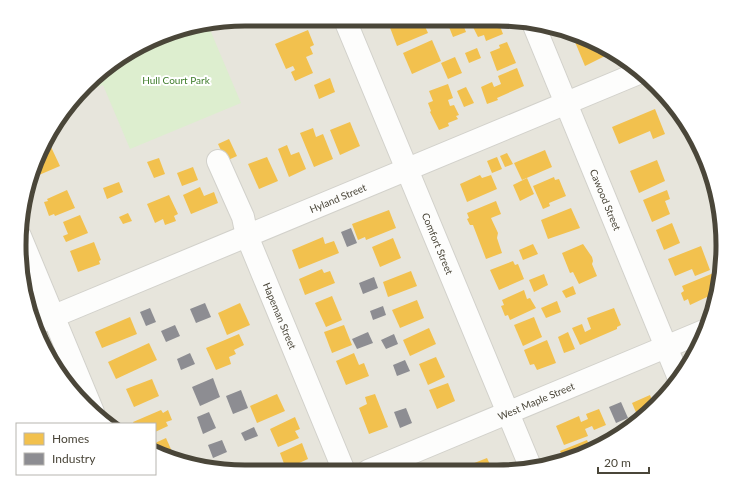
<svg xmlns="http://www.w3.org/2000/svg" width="742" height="491" font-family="Lato,sans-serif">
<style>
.residential{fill:#e7e5dc}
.green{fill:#ddeecf}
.homes{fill:#f2c14e}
.industry{fill:#8d8d92}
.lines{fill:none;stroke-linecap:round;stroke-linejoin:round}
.minor-casing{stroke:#d2d1cb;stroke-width:24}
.minor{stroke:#fdfdfc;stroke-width:22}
.labels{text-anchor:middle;stroke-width:4;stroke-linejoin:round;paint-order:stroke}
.park-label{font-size:10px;fill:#3f7d2c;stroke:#fff}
.street-label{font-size:10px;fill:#4a4639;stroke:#fff}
.rim{fill:none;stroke:#4a4639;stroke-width:5}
</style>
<rect width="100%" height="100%" fill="#f4f3ee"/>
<polygon class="residential" points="246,19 526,21 596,42 646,75 700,146 723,231 711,319 667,395 596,449 511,472 216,470 155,452 155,424 108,424 96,416 49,359 27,304 20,230 36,159 66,107 119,57 173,31"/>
<polygon class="green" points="208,25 241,103 130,149 103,85 80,94 119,57 173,31"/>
<g class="homes">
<polygon points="271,19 294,19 280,25 277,19 272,22"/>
<polygon points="402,20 422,20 428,33 397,46 389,25"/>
<polygon points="487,21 498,21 503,34 486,41 484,35 478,37 473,27"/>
<polygon points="462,22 466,32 453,37 449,27"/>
<polygon points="308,30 314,45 310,47 313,54 306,57 313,73 295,81 291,72 295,70 293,66 286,69 275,44"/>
<polygon points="584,38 596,42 607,49 609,54 585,66 575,42"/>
<polygon points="432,40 441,61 412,74 403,53"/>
<polygon points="507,42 516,63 497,71 490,52 500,48 499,45"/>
<polygon points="477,48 481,58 469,63 465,53"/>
<polygon points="455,57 462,73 448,79 441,63"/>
<polygon points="517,68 524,86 497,98 498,100 487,104 481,87 492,82 494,87 501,84 498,76"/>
<polygon points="330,78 335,92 319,99 314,85"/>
<polygon points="448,84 453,98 448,100 450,106 454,105 459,115 456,116 458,119 448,123 449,126 439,130 430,112 431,111 428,103 433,101 429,91"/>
<polygon points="466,87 474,103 464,107 457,91"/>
<polygon points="655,109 665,134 653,139 650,131 619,144 612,127"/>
<polygon points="350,122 360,146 340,155 330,130"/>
<polygon points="313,128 316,137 323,134 333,159 314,167 300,133"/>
<polygon points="229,139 237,156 226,161 218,144"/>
<polygon points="287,145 291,155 299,152 306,169 289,177 278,149"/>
<polygon points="51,147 60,166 32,178 36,159 41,151"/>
<polygon points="545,150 552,167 522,180 514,163"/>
<polygon points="507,153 513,164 505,167 500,156"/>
<polygon points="267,157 278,181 259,189 248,164"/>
<polygon points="497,157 502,169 492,173 487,161"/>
<polygon points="159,158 165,174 154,178 147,162"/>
<polygon points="657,160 665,181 639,193 630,171"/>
<polygon points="193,167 198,180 182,186 177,173"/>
<polygon points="480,175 482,178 491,175 497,189 467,202 460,184"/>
<polygon points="554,177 555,180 559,179 566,196 549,203 550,206 543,209 533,186"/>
<polygon points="527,178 534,194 520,201 513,185"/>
<polygon points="119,182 123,192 107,199 103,188"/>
<polygon points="200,187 204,196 214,192 218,203 191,214 183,195"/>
<polygon points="67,190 75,208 55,216 54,214 49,216 44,202 48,201 47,199"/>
<polygon points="667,190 670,199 665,201 670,214 652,222 643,200"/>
<polygon points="169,195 178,214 174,216 176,221 165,225 163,219 155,223 147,204"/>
<polygon points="496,201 501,214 491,218 498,233 497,238 502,253 486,259 473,225 470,225 467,219 469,218 467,213"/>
<polygon points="571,208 580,228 548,239 541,220"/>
<polygon points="389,210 396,228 366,240 365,237 358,240 352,224"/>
<polygon points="128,213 132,221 123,224 119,217"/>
<polygon points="80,215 88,233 66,242 63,236 68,234 63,222"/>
<polygon points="672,223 680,243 664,250 656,230"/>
<polygon points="323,237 325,244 334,241 339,253 299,269 292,250"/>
<polygon points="393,238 401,258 380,267 372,247"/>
<polygon points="94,242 101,260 99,261 100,264 78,272 70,251"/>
<polygon points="533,244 538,254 523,260 519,250"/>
<polygon points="583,244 592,257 593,261 592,264 597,276 579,284 573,272 570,273 562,253"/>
<polygon points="701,246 710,270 695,276 692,269 675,276 668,259"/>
<polygon points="513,261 515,265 518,264 524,279 499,290 490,270"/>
<polygon points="322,269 324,273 330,271 335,283 305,295 299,279"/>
<polygon points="411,271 417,286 388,297 383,282"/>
<polygon points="716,272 714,298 710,300 707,297 690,305 688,299 684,301 681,293 684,291 682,286"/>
<polygon points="544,274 548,285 534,292 529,280"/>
<polygon points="573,286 576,294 566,298 562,291"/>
<polygon points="524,290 527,299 530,298 536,308 510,320 508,315 505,316 501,306 504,305 502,300"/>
<polygon points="332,296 342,320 326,327 315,303"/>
<polygon points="417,300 424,318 400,328 392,310"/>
<polygon points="557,301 561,312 546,318 541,308"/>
<polygon points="240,303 250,325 227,335 218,313"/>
<polygon points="614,308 621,325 617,327 617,329 580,345 572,328 582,324 585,332 591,329 587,318"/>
<polygon points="130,317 137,334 102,348 95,332"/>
<polygon points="534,317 542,337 523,346 514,325"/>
<polygon points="344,325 352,345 332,353 324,332"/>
<polygon points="429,328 436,344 410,356 403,340"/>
<polygon points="568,332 575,349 564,353 558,337"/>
<polygon points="239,334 244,345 234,350 236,354 229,357 231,364 216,370 206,348"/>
<polygon points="547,340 556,363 537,370 534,364 530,365 524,350"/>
<polygon points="149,343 157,360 116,379 108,362"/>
<polygon points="354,353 359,365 364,363 369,376 346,385 336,361"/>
<polygon points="436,357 445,377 428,385 419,364"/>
<polygon points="152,379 159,396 134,407 126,389"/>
<polygon points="448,383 455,401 437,409 429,390"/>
<polygon points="277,394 285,411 257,423 250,406"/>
<polygon points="375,394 388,427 369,434 359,408 367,404 365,397"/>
<polygon points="650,395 654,405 638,417 632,403"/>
<polygon points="599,409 606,425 594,430 592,426 585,429 588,436 564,445 556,426 579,416 581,422 588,419 586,414"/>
<polygon points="161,410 163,413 168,410 172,420 166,422 168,426 155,432 155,424 134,424 133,422"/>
<polygon points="295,417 300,429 295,431 299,438 278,447 270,429"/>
<polygon points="166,438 174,456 173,457 155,452 155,443"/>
<polygon points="587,440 591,450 563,458 560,451"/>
<polygon points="302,443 308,459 286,469 280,453"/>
<polygon points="487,458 493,471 454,471"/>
</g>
<g class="industry">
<polygon points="351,228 357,243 347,247 341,232"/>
<polygon points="374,277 378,288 363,294 359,283"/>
<polygon points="205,303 211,317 196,323 190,309"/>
<polygon points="383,306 386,315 373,320 370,311"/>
<polygon points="150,308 156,322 146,326 140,312"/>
<polygon points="175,325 180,336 166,342 161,331"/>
<polygon points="368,332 373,343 357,349 352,339"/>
<polygon points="394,334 398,344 386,349 381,340"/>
<polygon points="190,353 195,364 181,370 177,359"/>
<polygon points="405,360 410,371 397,376 393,365"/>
<polygon points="213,378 220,397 200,406 192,387"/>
<polygon points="241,390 248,408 233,414 226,396"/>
<polygon points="621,402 628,418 616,423 609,407"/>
<polygon points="406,408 412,423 400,428 394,412"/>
<polygon points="209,412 216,428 203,434 197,417"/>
<polygon points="254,427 258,436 245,441 241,433"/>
<polygon points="222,440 227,452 213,458 208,445"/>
</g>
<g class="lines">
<g class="minor-casing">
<g id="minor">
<path id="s1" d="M 345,20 L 530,466"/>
<path id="s2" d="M 533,23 L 678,376"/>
<path id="s3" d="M 218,161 L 243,217 L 247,236 L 344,471"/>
<polyline points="20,236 93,412"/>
<path id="s4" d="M 35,324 L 641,72"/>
<path id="s5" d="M 368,471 L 704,331"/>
</g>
</g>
<use href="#minor" class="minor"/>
</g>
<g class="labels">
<g class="park-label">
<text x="176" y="84">Hull Court Park</text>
</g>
<g class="street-label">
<text dy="4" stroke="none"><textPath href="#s4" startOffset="328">Hyland Street</textPath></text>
<text dy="4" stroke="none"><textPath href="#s2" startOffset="191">Cawood Street</textPath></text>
<text dy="4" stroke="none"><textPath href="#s1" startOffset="242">Comfort Street</textPath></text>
<text dy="4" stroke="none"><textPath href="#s3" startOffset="167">Hapeman Street</textPath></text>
<text dy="4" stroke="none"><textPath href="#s5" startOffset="182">West Maple Street</textPath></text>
</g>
</g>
<path d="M0 0H742V491H0ZM245 26H497A219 219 0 0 1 716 245V246A219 219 0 0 1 497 465H245A219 219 0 0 1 26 246V245A219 219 0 0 1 245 26Z" fill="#fff" fill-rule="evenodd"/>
<path class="rim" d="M245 26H497A219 219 0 0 1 716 245V246A219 219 0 0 1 497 465H245A219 219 0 0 1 26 246V245A219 219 0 0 1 245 26Z"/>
<rect x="16" y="423" width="140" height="52" fill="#ffffff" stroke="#b7b5b0"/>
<rect x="24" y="433" width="20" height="12" fill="#f2c14e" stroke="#b7b5b0"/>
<text x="52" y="443" font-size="12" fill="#4a4639">Homes</text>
<rect x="24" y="453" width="20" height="12" fill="#8d8d92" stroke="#b7b5b0"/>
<text x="52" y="463" font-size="12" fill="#4a4639">Industry</text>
<path d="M598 467v6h51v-6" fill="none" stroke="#4a4639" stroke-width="2"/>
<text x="604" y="467" font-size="12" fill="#4a4639" stroke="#ffffff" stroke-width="3" paint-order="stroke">20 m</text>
</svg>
